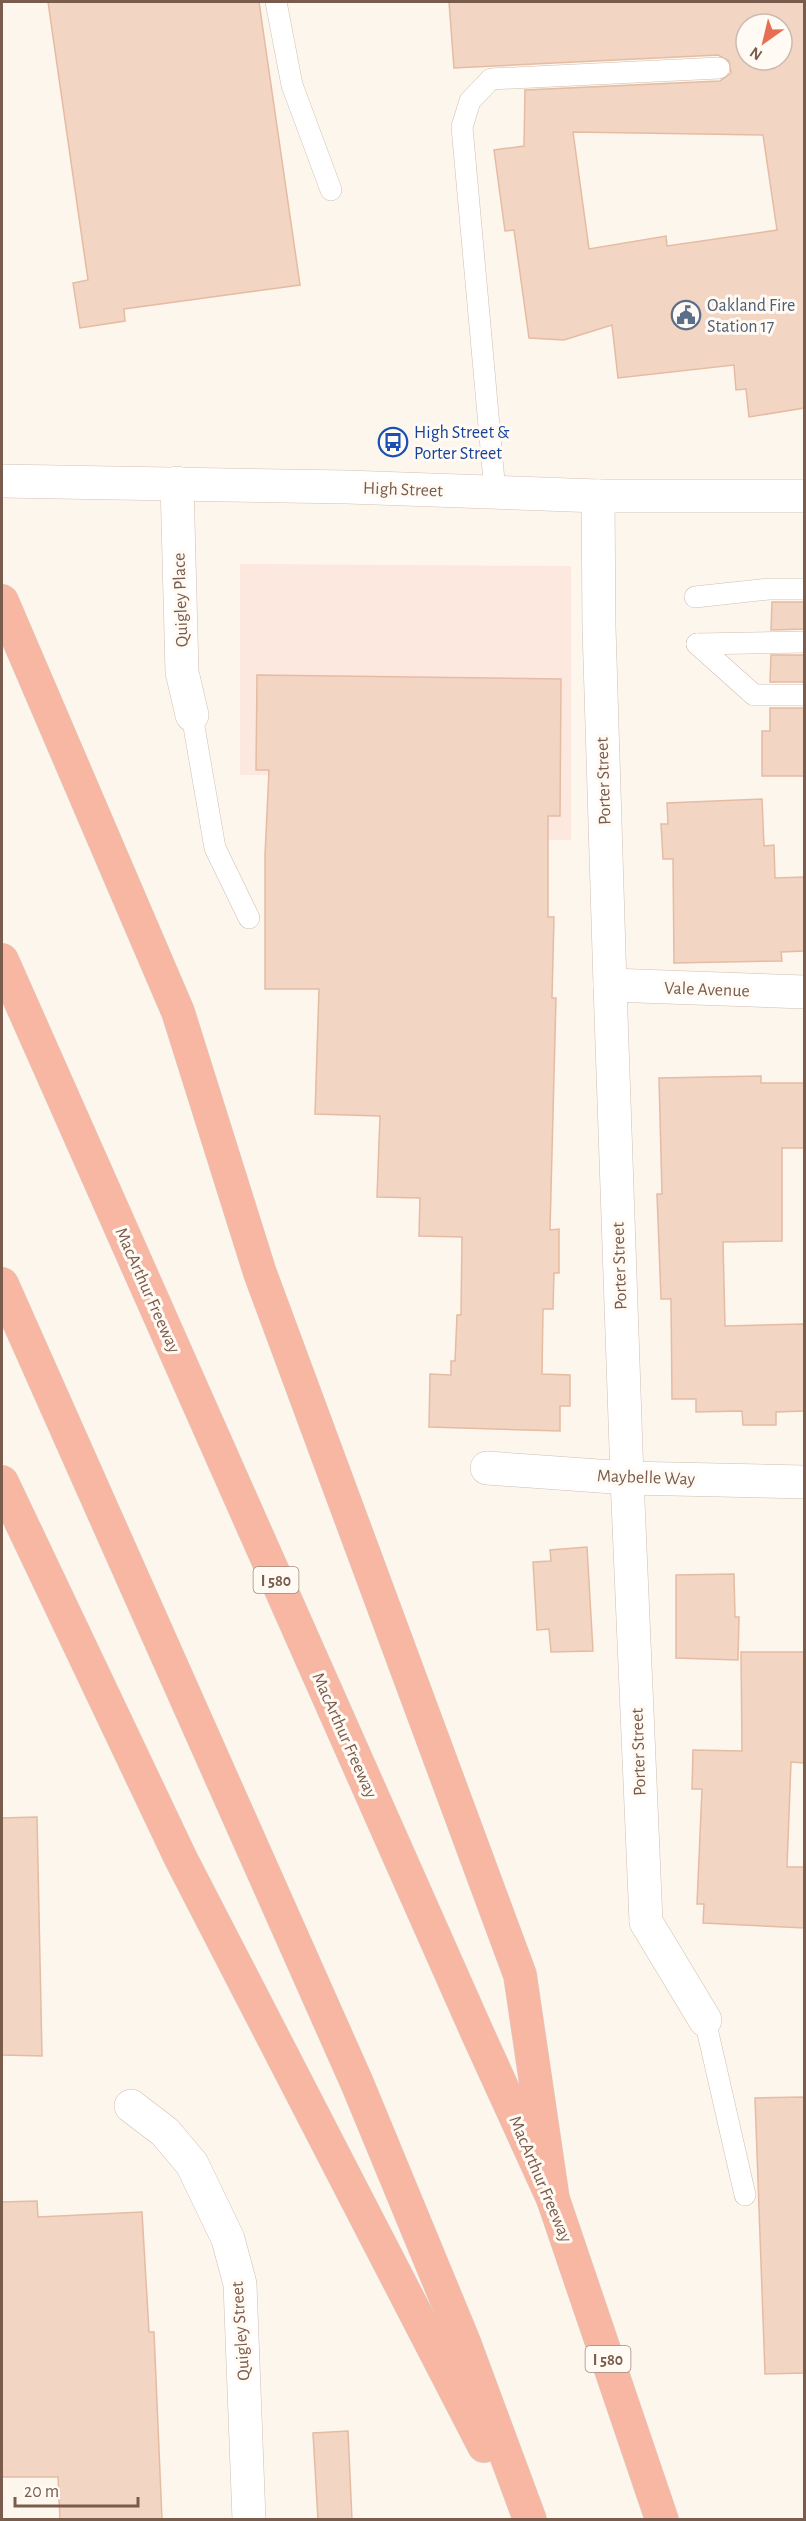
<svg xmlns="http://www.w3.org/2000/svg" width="806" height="2521" font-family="'Alegreya Sans',sans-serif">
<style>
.commercial{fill:#fde8e0}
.building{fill:#f3d5c3;stroke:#e6bba3;stroke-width:1.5;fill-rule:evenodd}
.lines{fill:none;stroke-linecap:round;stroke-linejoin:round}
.service-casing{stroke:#d1beb0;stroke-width:22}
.minor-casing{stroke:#d1beb0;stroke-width:34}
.secondary-casing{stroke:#d6c0b0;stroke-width:34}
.motorway-casing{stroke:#dad1cd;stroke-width:34}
.service{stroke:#fff;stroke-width:21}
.minor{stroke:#fff;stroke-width:33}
.secondary{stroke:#fff;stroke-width:33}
.motorway{stroke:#f7b7a3;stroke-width:33}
.labels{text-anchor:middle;stroke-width:6;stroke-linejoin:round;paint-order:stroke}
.shield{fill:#fffaf3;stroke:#a28b7f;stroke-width:1.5}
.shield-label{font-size:16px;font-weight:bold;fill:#7a5c4d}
.service-label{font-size:18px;fill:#4e5e75;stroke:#fffaf3;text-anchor:start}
.transit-label{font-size:18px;fill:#164399;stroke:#fffaf3;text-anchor:start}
.street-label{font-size:18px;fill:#7a5c4d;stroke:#fffaf3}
</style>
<rect width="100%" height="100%" fill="#fdf6ec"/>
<polygon class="commercial" points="240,564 571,566 571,840 413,839 413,776 240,775"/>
<g class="building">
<polygon points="48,2 259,2 300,285 124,309 125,321 80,328 73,283 88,280"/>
<path d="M 449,2 L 804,2 L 804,408 L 749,417 L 746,389 L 736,390 L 734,365 L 618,378 L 612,325 L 564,340 L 529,338 L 514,230 L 505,231 L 494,150 L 524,146 L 525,90 L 720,81 L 731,73 L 729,61 L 718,55 L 454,68 ZM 746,24 L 782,24 L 782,60 L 746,60 ZM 573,132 L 763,135 L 777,230 L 667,246 L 666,236 L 589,249 Z"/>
<polygon points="772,602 804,602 804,629 771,630"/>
<polygon points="771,655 804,655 804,682 770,682"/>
<polygon points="257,675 561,679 560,816 548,816 548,917 554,917 552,998 556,998 550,1230 559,1229 559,1273 554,1273 553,1309 543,1309 542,1374 570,1375 570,1406 560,1406 560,1431 429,1427 430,1374 451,1375 451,1361 455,1361 457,1315 461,1315 462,1237 419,1236 420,1198 377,1197 380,1116 315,1114 319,989 265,989 265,855 269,770 256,770"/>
<polygon points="770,708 804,708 804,776 762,776 762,731 770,731"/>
<polygon points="762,799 764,846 774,845 775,878 804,877 804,951 781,952 782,961 674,963 673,859 663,859 661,824 668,824 667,803"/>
<polygon points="761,1076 761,1083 804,1083 804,1148 782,1148 782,1241 723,1242 725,1326 804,1324 804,1411 776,1412 776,1425 743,1425 742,1411 696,1412 696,1399 672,1399 671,1299 661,1299 657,1194 662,1194 659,1078"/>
<polygon points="587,1547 593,1651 551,1652 549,1629 537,1630 533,1562 551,1561 550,1550"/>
<polygon points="734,1574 735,1617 739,1617 738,1660 676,1658 676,1575"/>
<polygon points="741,1652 804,1652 804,1763 791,1762 787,1867 804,1867 804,1928 703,1923 704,1904 697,1904 702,1789 692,1789 693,1750 742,1751"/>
<polygon points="37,1817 42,2056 2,2055 2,1818"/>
<polygon points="804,2097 804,2373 765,2374 755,2098"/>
<polygon points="37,2201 38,2217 142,2212 149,2332 154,2332 162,2520 60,2520 58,2477 2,2477 2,2202"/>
<polygon points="348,2431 352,2520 318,2520 313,2433"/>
</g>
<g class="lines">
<g class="service-casing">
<g id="service">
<polyline points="276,2 292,85 331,190"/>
<polyline points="495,492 462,127 470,101 491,79 719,68"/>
<polyline points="695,597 769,589 804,589"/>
<polyline points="697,644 754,695 804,695"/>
<polyline points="697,644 804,642"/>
<polyline points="192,715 215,848 249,918"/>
<polyline points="705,2020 745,2195"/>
</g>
</g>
<g class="minor-casing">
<g id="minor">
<polyline points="177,483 182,672 192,715"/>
<polyline points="598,496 599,627 610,985 627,1478 646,1922 705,2020"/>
<polyline points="610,985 804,992"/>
<polyline points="487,1468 627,1478 804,1482"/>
<polyline points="131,2106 165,2132 192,2164 228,2239 240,2284 249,2520"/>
</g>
</g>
<g class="secondary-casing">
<polyline id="secondary" points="2,481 347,487 598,496 804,496"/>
</g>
<g class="motorway-casing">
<g id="motorway">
<polyline points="2,601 178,1012 260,1273 520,1975 553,2199"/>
<polyline points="2,960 476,2030 553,2199 662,2520"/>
<polyline points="2,1284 357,2083 464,2342 530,2520"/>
<polyline points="2,1482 181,1859 484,2446"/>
</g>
</g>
<use href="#service" class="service"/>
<use href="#minor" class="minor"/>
<use href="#secondary" class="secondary"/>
<use href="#motorway" class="motorway"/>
</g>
<defs>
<g id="civic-ring" transform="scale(1.5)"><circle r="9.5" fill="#fffaf3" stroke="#5c6f8a" stroke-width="1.5"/><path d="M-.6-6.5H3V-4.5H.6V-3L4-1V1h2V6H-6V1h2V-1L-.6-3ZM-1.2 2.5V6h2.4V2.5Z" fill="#5c6f8a"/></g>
<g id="bus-ring" transform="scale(1.5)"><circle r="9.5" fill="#fffaf3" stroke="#1a4fb4" stroke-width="1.5"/><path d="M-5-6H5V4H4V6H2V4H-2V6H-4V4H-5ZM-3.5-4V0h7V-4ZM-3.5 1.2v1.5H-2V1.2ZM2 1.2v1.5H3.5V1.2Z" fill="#1a4fb4"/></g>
</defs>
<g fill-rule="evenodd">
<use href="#civic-ring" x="686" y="315"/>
<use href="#bus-ring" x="393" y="442"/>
</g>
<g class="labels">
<g class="shield">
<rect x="253.5" y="1567" width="45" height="26" rx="4.5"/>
<rect x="585.5" y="2346" width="45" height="26" rx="4.5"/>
</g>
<g class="shield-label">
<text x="276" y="1586">I 580</text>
<text x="608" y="2365">I 580</text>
</g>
<g class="service-label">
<text x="707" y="311">Oakland Fire<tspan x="707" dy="21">Station 17</tspan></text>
</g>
<g class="transit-label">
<text x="414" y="438">High Street &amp;<tspan x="414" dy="21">Porter Street</tspan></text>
</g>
<g class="street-label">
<text transform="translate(403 489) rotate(2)" y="6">High Street</text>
<text transform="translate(180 600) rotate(-92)" y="6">Quigley Place</text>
<text transform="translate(603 781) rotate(-92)" y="6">Porter Street</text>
<text transform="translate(707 989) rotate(2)" y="6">Vale Avenue</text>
<text transform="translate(619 1266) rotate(-92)" y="6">Porter Street</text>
<text transform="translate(148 1290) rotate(66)" y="6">MacArthur Freeway</text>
<text transform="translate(646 1477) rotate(2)" y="6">Maybelle Way</text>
<text transform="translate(345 1735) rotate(66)" y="6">MacArthur Freeway</text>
<text transform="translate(638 1752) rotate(-92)" y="6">Porter Street</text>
<text transform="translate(541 2179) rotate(67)" y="6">MacArthur Freeway</text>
<text transform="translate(240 2331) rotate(-94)" y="6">Quigley Street</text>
</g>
</g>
<rect width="806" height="2521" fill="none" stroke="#7a5c4d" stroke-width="6"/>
<g transform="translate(764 42) rotate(214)"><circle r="28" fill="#fffaf3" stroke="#cabbb1" stroke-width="1.5"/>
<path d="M0-4.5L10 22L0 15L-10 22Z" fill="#e76f51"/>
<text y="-9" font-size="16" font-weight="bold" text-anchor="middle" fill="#7a5c4d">N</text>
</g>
<path d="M15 2497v9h123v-9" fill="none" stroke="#7a5c4d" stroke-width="3"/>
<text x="24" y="2497" font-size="18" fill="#7a5c4d" stroke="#fffaf3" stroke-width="4.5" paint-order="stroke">20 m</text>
</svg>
